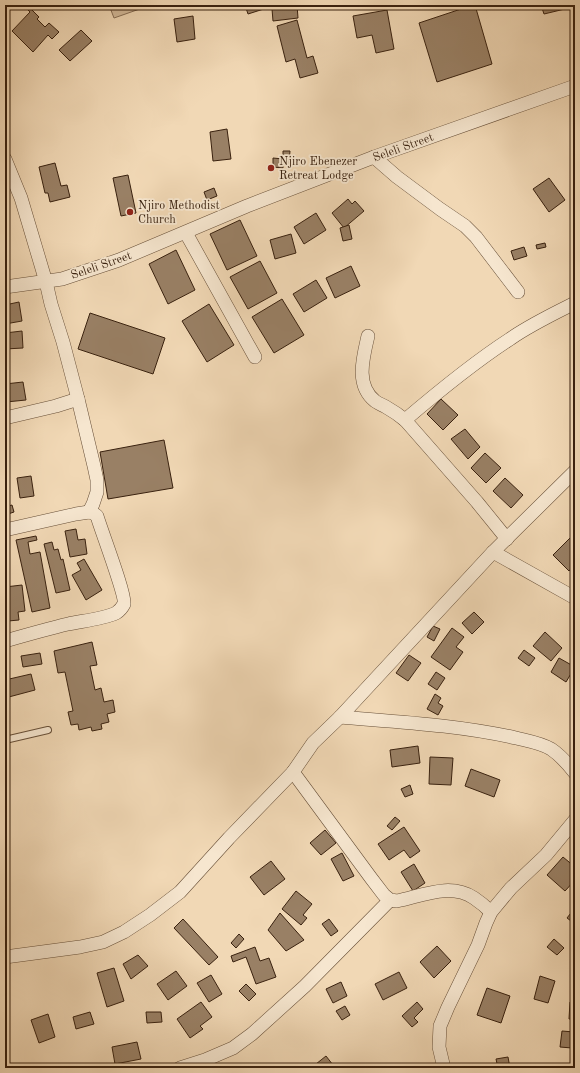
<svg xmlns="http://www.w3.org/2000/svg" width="580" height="1073" font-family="'Old Standard TT',serif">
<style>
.green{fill:#d2b999;stroke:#866d54}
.building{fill:#998065;stroke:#39210f}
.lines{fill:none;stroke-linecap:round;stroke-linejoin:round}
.service-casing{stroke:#674f38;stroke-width:8}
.minor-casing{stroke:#674f38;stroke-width:14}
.service{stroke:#f6e6cf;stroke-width:6}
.minor{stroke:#f6e6cf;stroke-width:13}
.poi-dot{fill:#8f2418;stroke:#f6e6cf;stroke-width:1.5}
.labels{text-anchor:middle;stroke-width:3.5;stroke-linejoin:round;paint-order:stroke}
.street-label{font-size:12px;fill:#39210f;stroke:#f6e6cf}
.poi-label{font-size:12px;fill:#39210f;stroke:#f6e6cf;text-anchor:start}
</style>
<rect width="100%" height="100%" fill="#f1d8b5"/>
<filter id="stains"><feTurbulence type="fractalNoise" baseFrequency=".005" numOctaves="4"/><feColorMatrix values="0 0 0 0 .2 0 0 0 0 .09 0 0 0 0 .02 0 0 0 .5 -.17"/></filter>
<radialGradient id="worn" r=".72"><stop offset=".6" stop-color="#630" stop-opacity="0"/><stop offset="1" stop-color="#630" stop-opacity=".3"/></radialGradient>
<polygon class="green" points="109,5 151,5 114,18"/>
<g class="building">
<polygon points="23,5 33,5 30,8 39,17 37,19 45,27 49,23 59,32 52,39 48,35 33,52 12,31 30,12"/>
<polygon points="245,5 270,5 270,7 248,14"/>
<polygon points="284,5 297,5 298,18 273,21 272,9 285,8"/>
<polygon points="473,5 475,5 492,64 437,82 419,23"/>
<polygon points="541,5 568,5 569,8 544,14"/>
<polygon points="387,10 394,49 376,53 372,35 357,38 353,16"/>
<polygon points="193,16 195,39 177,42 174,19"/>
<polygon points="297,20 307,58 313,56 318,73 300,78 295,59 286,62 277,26"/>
<polygon points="81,30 92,41 70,61 59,50"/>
<polygon points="227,129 231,159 213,161 210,132"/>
<polygon points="283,151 290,151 289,163 283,163 283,168 273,167 273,158 283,159"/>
<polygon points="55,163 61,186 67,185 70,197 50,202 48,193 45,193 39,167"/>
<polygon points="128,175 136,213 121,216 113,178"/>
<polygon points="549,178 565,200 549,212 533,189"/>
<polygon points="214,188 217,196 207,200 204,192"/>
<polygon points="348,199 352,204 355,201 364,211 344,228 332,213"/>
<polygon points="316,213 326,230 304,244 294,227"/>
<polygon points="240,220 257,256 227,270 210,234"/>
<polygon points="349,225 352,239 343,241 340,228"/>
<polygon points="291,234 296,253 275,259 270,240"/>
<polygon points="545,243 546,247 537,249 536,245"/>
<polygon points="524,247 527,256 514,260 511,251"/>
<polygon points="176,250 195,290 168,304 149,264"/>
<polygon points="260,261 277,293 248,309 230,277"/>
<polygon points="351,266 360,286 335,298 326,278"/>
<polygon points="316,280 327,298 304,312 293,294"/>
<polygon points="282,299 304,335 274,353 252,317"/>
<polygon points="19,302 22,321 5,324 5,305"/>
<polygon points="209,304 234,345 207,362 182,321"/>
<polygon points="90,313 165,338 153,374 78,349"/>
<polygon points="22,331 23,348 5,349 5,333"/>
<polygon points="23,382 26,400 6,402 5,384"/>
<polygon points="441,399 458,415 443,430 427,414"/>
<polygon points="465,429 480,447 468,459 451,439"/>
<polygon points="164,440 173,488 108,499 100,452"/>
<polygon points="485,453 501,468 486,483 471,468"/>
<polygon points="31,476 34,496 20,498 17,478"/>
<polygon points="505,478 523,495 511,508 493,491"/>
<polygon points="12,505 14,512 5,515 5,507"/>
<polygon points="76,529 78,540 85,539 87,554 70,557 65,531"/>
<polygon points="573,535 575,537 575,564 569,571 553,555"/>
<polygon points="36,536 37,540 28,542 30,554 40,552 50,608 32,612 16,540"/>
<polygon points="52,542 54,550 58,549 61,560 63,559 70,590 56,593 44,544"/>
<polygon points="5,552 6,552 9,579 5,580"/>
<polygon points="84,559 102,590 86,600 72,575 81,570 77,563"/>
<polygon points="22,585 25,611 18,612 19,620 8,621 5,598 5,587"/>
<polygon points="474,612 484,622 472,634 462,623"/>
<polygon points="433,626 440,629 434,641 427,637"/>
<polygon points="452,628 464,637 456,647 463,652 450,670 431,657"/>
<polygon points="545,632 562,648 551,661 533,646"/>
<polygon points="92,642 97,665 90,666 95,690 101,688 104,702 113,700 115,712 107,714 109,722 101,724 102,729 92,731 91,727 79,730 78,724 71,725 68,712 73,711 65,672 58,673 54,651"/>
<polygon points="524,650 535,658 529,666 518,658"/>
<polygon points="40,653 42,664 23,667 21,656"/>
<polygon points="409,655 421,663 408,681 396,673"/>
<polygon points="559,658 575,667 566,682 551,672"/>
<polygon points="436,672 445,678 437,690 428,684"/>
<polygon points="31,674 35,690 5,698 5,680"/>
<polygon points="435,694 441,698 438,703 443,706 438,715 427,709"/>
<polygon points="418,746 420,763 392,767 390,750"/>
<polygon points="430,757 453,758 451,785 429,784"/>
<polygon points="471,769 500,780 494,797 465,786"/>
<polygon points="410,785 413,794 405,797 401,789"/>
<polygon points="395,817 400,821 392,830 387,826"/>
<polygon points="404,827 420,851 410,858 404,850 389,860 378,844"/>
<polygon points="325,830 336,843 321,855 310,843"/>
<polygon points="342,853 354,876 343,881 331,859"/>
<polygon points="563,857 575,867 575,880 565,891 547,875"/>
<polygon points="271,861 285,879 264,895 250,877"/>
<polygon points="414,864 425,883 413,891 401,872"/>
<polygon points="296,891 312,904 303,915 307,918 301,925 282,909"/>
<polygon points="574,909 575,910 575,924 567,918"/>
<polygon points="280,913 304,940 286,951 268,930"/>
<polygon points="183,919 218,957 209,965 174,928"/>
<polygon points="329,919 338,931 331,936 322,924"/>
<polygon points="239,934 244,939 236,948 231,943"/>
<polygon points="554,939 564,948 557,955 547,947"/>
<polygon points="437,946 451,961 434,978 420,962"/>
<polygon points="255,947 260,961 269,958 276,977 256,984 246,957 233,962 231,956"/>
<polygon points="138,955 148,966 131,979 123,964"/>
<polygon points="114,968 124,1001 107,1007 97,973"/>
<polygon points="176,971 187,986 168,1000 157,984"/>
<polygon points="399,972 407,988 383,1000 375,984"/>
<polygon points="211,975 222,994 209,1002 197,983"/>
<polygon points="540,976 555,981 548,1003 534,999"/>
<polygon points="341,982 347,996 333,1003 326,989"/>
<polygon points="246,984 256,994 249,1001 239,991"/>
<polygon points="487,988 510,996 501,1023 477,1015"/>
<polygon points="201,1002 212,1017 200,1026 203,1029 190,1038 177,1019"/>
<polygon points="417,1002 423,1009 414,1018 418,1022 412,1027 402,1016"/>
<polygon points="570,1002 575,1002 575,1019 569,1019"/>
<polygon points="345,1006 350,1015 342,1020 336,1011"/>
<polygon points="90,1012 94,1024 76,1029 73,1017"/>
<polygon points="146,1012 161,1012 162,1022 147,1023"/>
<polygon points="48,1014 55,1037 39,1043 31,1020"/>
<polygon points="562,1031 574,1032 572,1048 560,1047"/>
<polygon points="137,1042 141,1059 115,1064 112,1047"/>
<polygon points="326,1056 333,1065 328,1068 319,1068 316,1064"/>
<polygon points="508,1057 510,1068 498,1068 496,1059"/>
</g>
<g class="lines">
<g class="service-casing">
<polyline id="service" points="5,740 48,730"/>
</g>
<g class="minor-casing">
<g id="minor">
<polyline points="374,157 397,177 440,209 465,226 476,237 518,292"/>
<polyline points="5,159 21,198 46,282 51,304 63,342 78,399 94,466 97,480 97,492 93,504 89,512"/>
<polyline points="186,233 255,357"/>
<polyline points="5,287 62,279 119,260 247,206 374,157 575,86"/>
<path d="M 368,336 C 363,358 355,385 375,401 C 379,404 383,405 386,407 C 393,411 399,415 405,420 L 477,502 L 507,539"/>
<polyline points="5,418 56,406 78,399"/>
<path d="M 405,420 C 439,391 473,363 510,339 C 530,325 553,314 575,303"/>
<polyline points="5,530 76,514 89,512"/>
<polyline points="493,552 575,598"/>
<path d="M 5,641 C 26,635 47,629 68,624 C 82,621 103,619 116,613 C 119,611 122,608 124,604 C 126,595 101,530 97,516 L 93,513 L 89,512"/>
<path d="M 340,717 C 399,722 459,725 516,738 C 528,741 541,743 551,749 C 560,755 568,764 575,773"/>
<path d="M 293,772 L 371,878 L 384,895 L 390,900 L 397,901 C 422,896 450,882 474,898 C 480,902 486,907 491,912"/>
<polyline points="5,957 80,947 103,942 124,932 150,915 180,892 229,838 293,772 313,743 340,717 493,552 575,471"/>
<polyline points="180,1068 205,1060 233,1048 252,1034 305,986 390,900"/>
<polyline points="444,1068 439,1047 440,1026 448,1007 478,945 486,923 491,912 511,888 546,855 575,820"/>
</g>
</g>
<use href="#service" class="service"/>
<use href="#minor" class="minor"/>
</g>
<g class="poi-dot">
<circle cx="271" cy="168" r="4"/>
<circle cx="130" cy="212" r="4"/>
</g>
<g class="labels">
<g class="street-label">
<text transform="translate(403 147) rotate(-20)" y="4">Seleli Street</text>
<text transform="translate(101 265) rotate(-19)" y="4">Seleli Street</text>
</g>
<g class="poi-label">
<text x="279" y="165">Njiro Ebenezer<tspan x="279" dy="14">Retreat Lodge</tspan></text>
<text x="138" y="209">Njiro Methodist<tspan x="138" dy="14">Church</tspan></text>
</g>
</g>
<rect width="580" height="1073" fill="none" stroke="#f1d8b5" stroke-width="20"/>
<rect x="6" y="6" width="568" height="1061" fill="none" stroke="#39210f" stroke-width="2"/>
<rect x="10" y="10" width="560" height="1053" fill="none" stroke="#39210f"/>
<rect width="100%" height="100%" filter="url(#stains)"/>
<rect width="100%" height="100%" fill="url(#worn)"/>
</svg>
